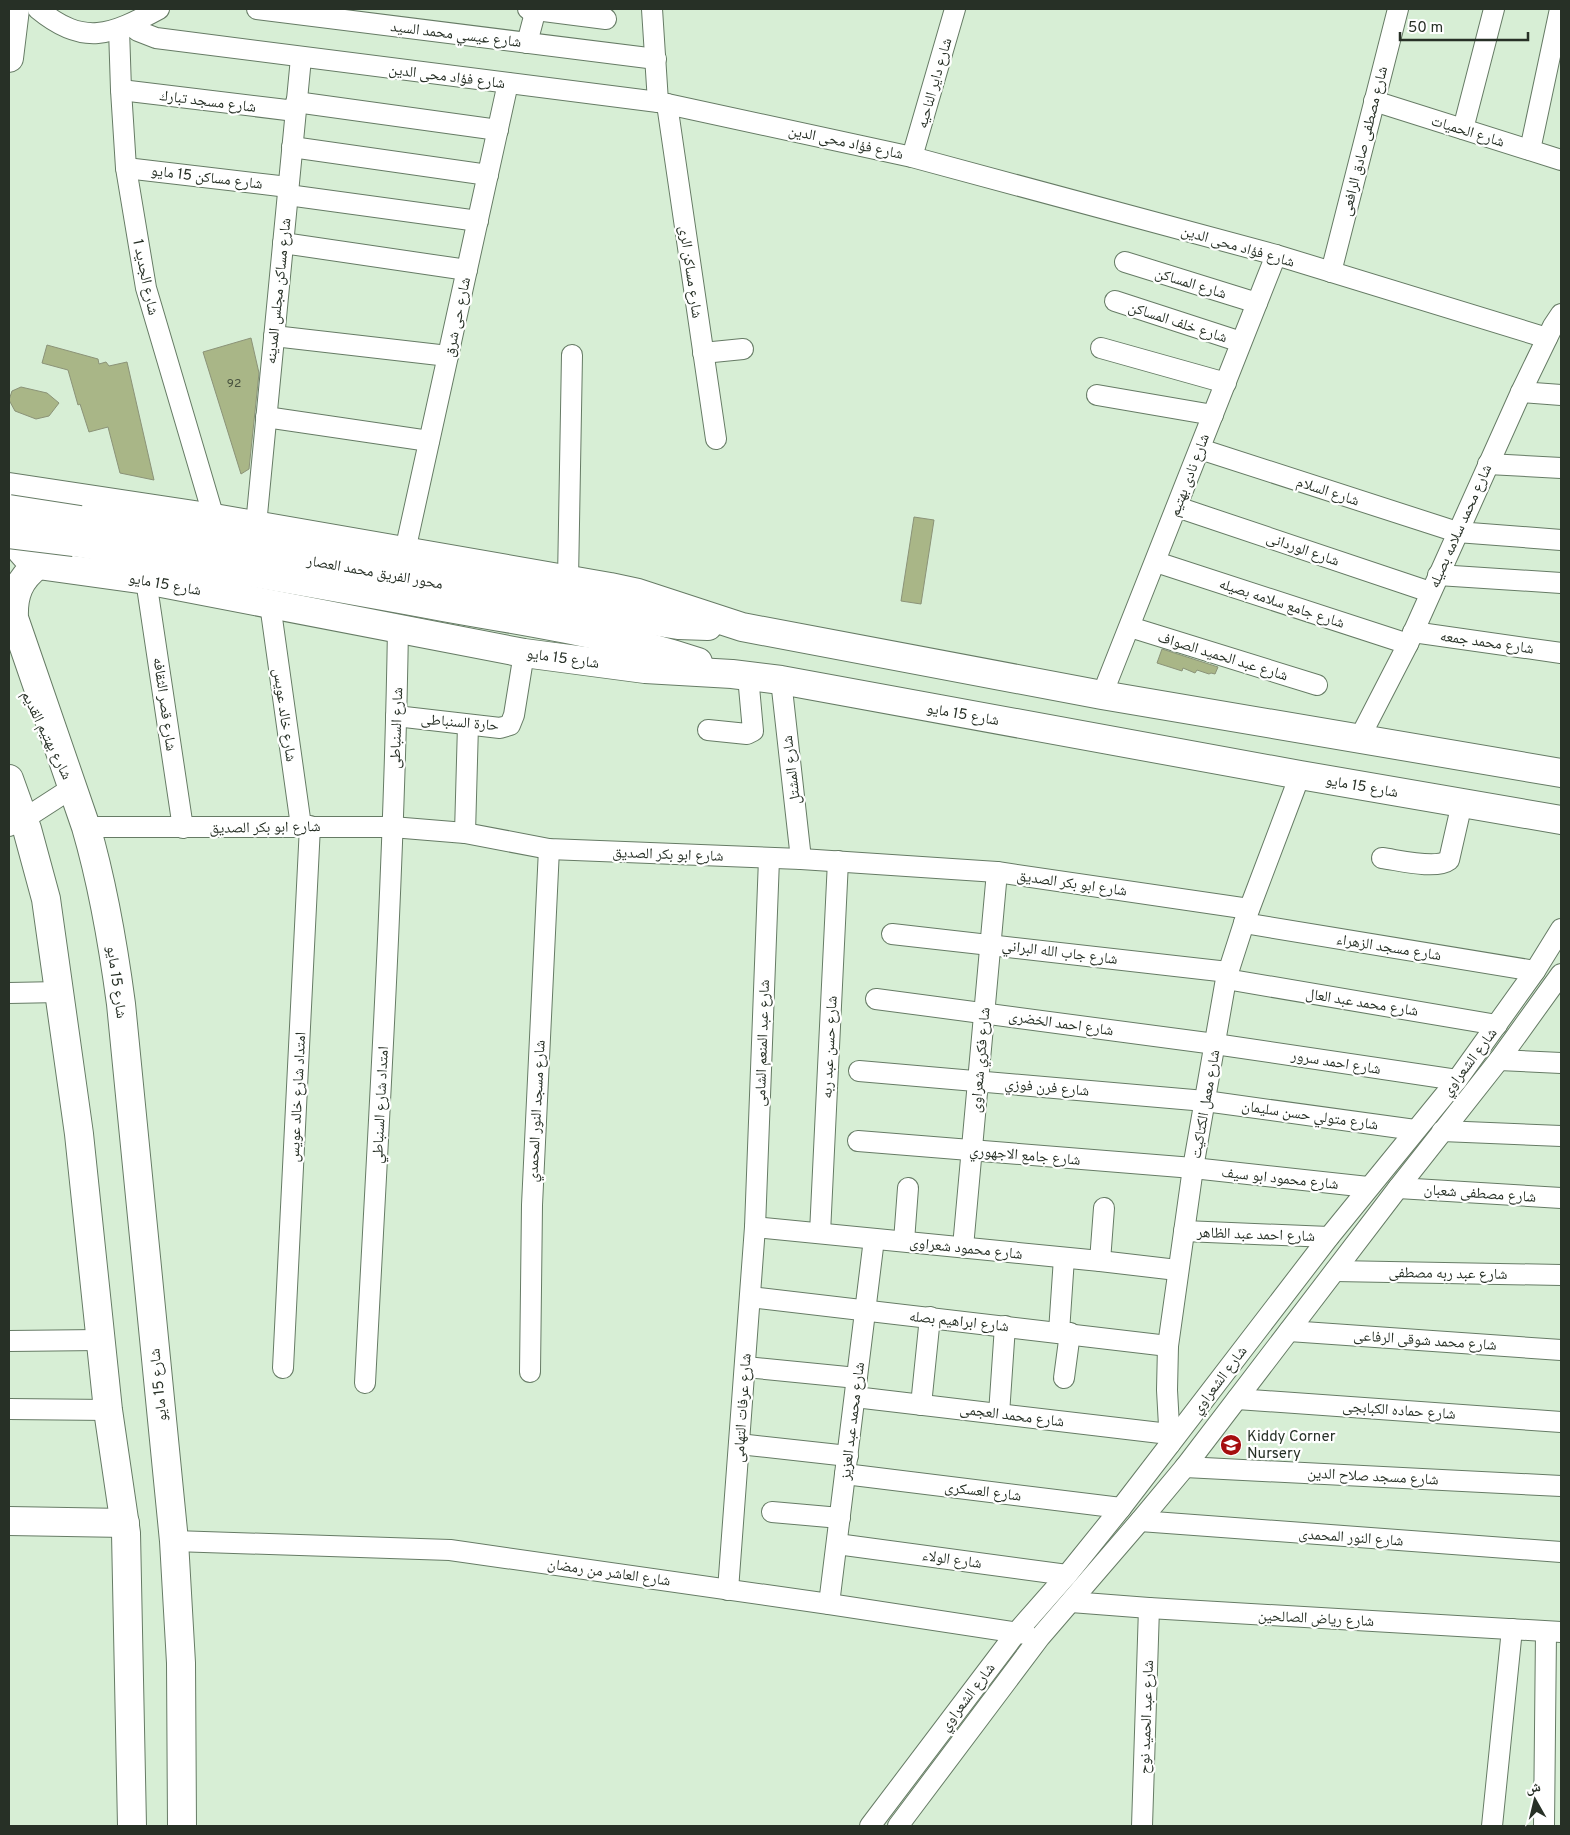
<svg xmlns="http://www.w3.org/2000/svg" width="1570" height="1835" font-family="Overpass,'Noto Naskh Arabic',sans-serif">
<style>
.building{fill:#a9b687;stroke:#8b9378}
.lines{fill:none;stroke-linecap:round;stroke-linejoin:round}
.street-casing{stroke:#667b65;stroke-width:22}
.secondary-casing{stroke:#667b65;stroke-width:30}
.street{stroke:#fff;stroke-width:20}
.secondary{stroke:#fff;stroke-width:28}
.secondary-bridge-casing{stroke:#667b65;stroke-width:30;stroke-linecap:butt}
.secondary-bridge{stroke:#fff;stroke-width:28}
.labels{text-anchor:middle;stroke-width:4.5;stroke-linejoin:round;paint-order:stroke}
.number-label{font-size:12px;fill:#48523e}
.street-label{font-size:15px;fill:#273026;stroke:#fff}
.poi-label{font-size:15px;fill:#273026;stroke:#fff;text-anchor:start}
</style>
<rect width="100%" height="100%" fill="#d7eed5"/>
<g class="building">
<polygon points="251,338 259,373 249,469 241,474 203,352"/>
<polygon points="47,345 98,359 99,364 106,362 109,366 127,362 154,480 120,473 108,427 89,432 80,404 78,405 68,370 42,363"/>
<polygon points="21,387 47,393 59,403 49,416 36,419 15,411 9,400 12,391"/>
<polygon points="914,517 934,520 921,604 901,601"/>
<polygon points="1162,649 1218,667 1215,674 1211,673 1209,674 1197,670 1195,673 1183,668 1182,671 1157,663"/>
</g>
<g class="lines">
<g class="street-casing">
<g id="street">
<path d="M 38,9 C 84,47 111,35 159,9"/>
<polyline points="257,9 656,59"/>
<polyline points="528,9 606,19"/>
<polyline points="652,9 658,102"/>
<polyline points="130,25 138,31 156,38 658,102 912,157 1276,255 1547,338"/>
<polyline points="119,29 121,90 126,168 146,288 214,518"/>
<polyline points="527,43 536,9"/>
<polyline points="121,90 295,111"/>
<polyline points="1374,101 1561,160"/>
<polyline points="296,102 498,130"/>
<polyline points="667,104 716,439"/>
<polyline points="1463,129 1494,9"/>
<polyline points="292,147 488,175"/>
<polyline points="1530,150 1560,9"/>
<polyline points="912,157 955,9"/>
<polyline points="126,168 288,187"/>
<polyline points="288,195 478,221"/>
<polyline points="283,243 467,270"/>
<polyline points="1125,262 1257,303"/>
<polyline points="1331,272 1398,9"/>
<polyline points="1115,301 1241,342"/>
<polyline points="274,336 448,356"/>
<polyline points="1101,348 1226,383"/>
<polyline points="703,353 743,349"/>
<polyline points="1521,392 1561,395"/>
<polyline points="1097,395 1213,415"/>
<polyline points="266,417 429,441"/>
<polyline points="1200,449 1457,532 1561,540"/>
<polyline points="1488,464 1561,468"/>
<polyline points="1177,507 1430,592"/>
<polyline points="256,525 301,58"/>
<polyline points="405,551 508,83"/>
<polyline points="1156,562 1408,644"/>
<polyline points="1438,575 1561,583"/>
<polyline points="146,580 183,828"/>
<polyline points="568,580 572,355"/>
<polyline points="270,604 301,826"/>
<polyline points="1130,627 1317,685"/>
<polyline points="1413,632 1561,653"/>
<polyline points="781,680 801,859"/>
<polyline points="1102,695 1276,255"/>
<polyline points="396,716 500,728 510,725 514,715 524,653"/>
<polyline points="708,730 747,734 753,731 748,676"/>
<polyline points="1359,739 1408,644 1521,392 1553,326 1561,314"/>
<polyline points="9,826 24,819 72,788"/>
<polyline points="86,827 392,827 465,833 549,849 801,859 997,872 1249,909"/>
<polyline points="465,833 468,725"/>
<path d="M 1382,858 C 1398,860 1436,870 1449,860 L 1462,803"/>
<polyline points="1244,923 1535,971"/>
<polyline points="892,934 1228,972"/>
<polyline points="1226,979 1497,1025"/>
<polyline points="9,993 60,992"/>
<polyline points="876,999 1215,1044 1457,1080"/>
<polyline points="1499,1060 1561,1063"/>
<polyline points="859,1071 1205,1101 1415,1130"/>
<polyline points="1442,1131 1561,1136"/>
<polyline points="858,1141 1193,1168 1368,1187"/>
<polyline points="1398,1188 1561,1198"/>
<polyline points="755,1227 1100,1261 1177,1270"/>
<polyline points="1184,1231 1329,1237"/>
<polyline points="820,1233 838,861"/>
<polyline points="904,1241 908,1188"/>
<polyline points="963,1247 997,872"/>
<polyline points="1100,1261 1104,1208"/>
<polyline points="1335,1271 1561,1275"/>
<polyline points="750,1297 1168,1346"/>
<polyline points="1289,1331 1561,1350"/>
<polyline points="1059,1332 1064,1258"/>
<polyline points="9,1341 99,1340"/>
<polyline points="746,1367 857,1378"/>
<polyline points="283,1368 310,826"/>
<polyline points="530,1372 532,1205 549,849"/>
<polyline points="1064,1378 1070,1333"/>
<path d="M 365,1383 C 378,1132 394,880 398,628"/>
<polyline points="855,1397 1169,1434"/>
<polyline points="1237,1399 1561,1422"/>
<polyline points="921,1405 930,1317"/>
<polyline points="9,1409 108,1410"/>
<polyline points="999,1414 1005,1326"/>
<polyline points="739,1444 848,1456"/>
<polyline points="1170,1444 1167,1390 1168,1346 1193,1168 1226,979 1244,923 1300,775"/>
<polyline points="1185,1467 1561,1486"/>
<polyline points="845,1474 1121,1508"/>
<polyline points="772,1512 840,1518"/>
<polyline points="1140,1521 1561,1552"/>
<polyline points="174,1541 450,1550 829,1604 1026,1634"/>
<polyline points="837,1544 1067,1575"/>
<polyline points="728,1590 755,1227 769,859"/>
<polyline points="1071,1602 1149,1608 1561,1632"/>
<polyline points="829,1604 874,1239"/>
<polyline points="870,1826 1016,1633 1067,1575 1121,1508 1329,1237 1457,1080 1535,971 1561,929"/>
<polyline points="898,1826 1040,1637 1140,1521 1185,1467 1398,1188 1499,1060 1561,974"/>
<polyline points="1142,1826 1149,1608"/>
<polyline points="1492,1826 1512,1629"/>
<polyline points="1544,1826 1546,1632"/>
</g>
</g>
<g class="secondary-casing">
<g id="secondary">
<polyline points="9,58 15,9"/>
<polyline points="9,487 214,518 610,587 638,593 742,627 1102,695 1561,773"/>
<path d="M 48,494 C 9,503 2,545 38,565 L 146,580 L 524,653 L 645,669 L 732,674 L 781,680 L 1300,775 L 1561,820"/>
<polyline points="80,520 640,619 678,625 708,626"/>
<path d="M 74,542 C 197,563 320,584 443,607 C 528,622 616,635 698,662"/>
<path d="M 38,565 C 19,579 13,595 14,618 L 86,827 C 103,885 113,944 121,1004 L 174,1541 L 181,1663 L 182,1826"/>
<polyline points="9,779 27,829 46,899 79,1134 108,1410 126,1533 132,1826"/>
<polyline points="9,1521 125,1523"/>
</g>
</g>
<use href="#street" class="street"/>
<use href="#secondary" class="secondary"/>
<g class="secondary-bridge-casing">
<g id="secondary-bridge">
<polyline points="9,509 80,520"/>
<polyline points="9,534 74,542"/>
</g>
</g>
<use href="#secondary-bridge" class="secondary-bridge"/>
</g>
<defs>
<g id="school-disc" transform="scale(1.125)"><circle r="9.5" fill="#a50e0f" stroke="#fff"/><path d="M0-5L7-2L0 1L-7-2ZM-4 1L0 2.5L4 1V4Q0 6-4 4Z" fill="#fff"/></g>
</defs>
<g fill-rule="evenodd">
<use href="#school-disc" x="1231" y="1445"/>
</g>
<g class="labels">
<g class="number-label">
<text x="234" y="387">92</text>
</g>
<g class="street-label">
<text transform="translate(456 34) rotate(7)" y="5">شارع عيسي محمد السيد</text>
<text transform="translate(447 76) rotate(7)" y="5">شارع فؤاد محى الدين</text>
<text transform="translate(934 83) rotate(-74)" y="5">شارع داير الناحيه</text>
<text transform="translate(208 101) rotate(7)" y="5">شارع مسجد تبارك</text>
<text transform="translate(1468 131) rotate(17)" y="5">شارع الحميات</text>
<text transform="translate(1364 141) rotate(-76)" y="5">شارع مصطفى صادق الرافعى</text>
<text transform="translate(846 142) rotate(12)" y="5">شارع فؤاد محى الدين</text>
<text transform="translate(207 177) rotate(7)" y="5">شارع مساكن 15 مايو</text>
<text transform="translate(1238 246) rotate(16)" y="5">شارع فؤاد محى الدين</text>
<text transform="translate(691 272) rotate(82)" y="5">شارع مساكن الرى</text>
<text transform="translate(146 277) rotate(78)" y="5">شارع الجديد 1</text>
<text transform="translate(1191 283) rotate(17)" y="5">شارع المساكن</text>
<text transform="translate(278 291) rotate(-84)" y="5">شارع مساكن مجلس المدينه</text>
<text transform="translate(457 317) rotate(-78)" y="5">شارع حى شرق</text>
<text transform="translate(1178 322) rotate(18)" y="5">شارع خلف المساكن</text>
<text transform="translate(1189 475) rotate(-69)" y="5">شارع نادى بهتيم</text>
<text transform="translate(1328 491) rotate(18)" y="5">شارع السلام</text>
<text transform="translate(1460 526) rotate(-66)" y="5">شارع محمد سلامه بصيله</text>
<text transform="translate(1303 549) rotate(19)" y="5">شارع الوردانى</text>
<text transform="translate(375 572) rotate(10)" y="5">محور الفريق محمد العصار</text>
<text transform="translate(165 584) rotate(10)" y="5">شارع 15 مايو</text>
<text transform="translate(1282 603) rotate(18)" y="5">شارع جامع سلامه بصيله</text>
<text transform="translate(1487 642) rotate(8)" y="5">شارع محمد جمعه</text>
<text transform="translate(1223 656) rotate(17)" y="5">شارع عبد الحميد الصواف</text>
<text transform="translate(563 658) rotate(8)" y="5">شارع 15 مايو</text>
<text transform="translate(165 704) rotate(82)" y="5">شارع قصر الثقافه</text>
<text transform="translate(963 714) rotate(10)" y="5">شارع 15 مايو</text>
<text transform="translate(285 715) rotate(82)" y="5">شارع خالد عويس</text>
<text transform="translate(460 722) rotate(5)" y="5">حارة السنباطى</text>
<text transform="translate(396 728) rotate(-88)" y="5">شارع السنباطى</text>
<text transform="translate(47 735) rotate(64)" y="5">شارع بهتيم القديم</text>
<text transform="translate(791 770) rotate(-97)" y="5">شارع المشتل</text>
<text transform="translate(1362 786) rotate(10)" y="5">شارع 15 مايو</text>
<text transform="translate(265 827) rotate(-1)" y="5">شارع ابو بكر الصديق</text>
<text transform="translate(668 854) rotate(2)" y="5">شارع ابو بكر الصديق</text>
<text transform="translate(1072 883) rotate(8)" y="5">شارع ابو بكر الصديق</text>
<text transform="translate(1389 947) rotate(9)" y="5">شارع مسجد الزهراء</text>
<text transform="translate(1060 952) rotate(7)" y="5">شارع جاب الله البراني</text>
<text transform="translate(117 982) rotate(82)" y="5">شارع 15 مايو</text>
<text transform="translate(1362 1002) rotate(9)" y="5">شارع محمد عبد العال</text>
<text transform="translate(1061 1023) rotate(8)" y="5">شارع احمد الخضرى</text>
<text transform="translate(762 1043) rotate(-88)" y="5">شارع عبد المنعم الشامى</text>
<text transform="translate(829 1047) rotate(-87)" y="5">شارع حسن عبد ربه</text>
<text transform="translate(980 1060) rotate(-85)" y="5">شارع فكري شعراوى</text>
<text transform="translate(1336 1062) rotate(9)" y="5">شارع احمد سرور</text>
<text transform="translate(1469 1062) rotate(-53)" y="5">شارع الشعراوي</text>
<text transform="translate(1047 1087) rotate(5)" y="5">شارع فرن فوزي</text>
<text transform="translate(297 1097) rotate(-87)" y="5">امتداد شارع خالد عويس</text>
<text transform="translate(1205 1104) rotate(-80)" y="5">شارع معمل الكتاكيت</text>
<text transform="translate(380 1105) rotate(-87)" y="5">امتداد شارع السنباطي</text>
<text transform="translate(536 1111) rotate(-87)" y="5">شارع مسجد النور المحمدي</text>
<text transform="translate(1310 1115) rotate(8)" y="5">شارع متولي حسن سليمان</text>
<text transform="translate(1025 1155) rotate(5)" y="5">شارع جامع الاجهوري</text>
<text transform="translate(1280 1178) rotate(6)" y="5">شارع محمود ابو سيف</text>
<text transform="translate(1480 1193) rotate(4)" y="5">شارع مصطفى شعبان</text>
<text transform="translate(1256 1234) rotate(2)" y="5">شارع احمد عبد الظاهر</text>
<text transform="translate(966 1248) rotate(6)" y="5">شارع محمود شعراوى</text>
<text transform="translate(1448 1273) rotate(1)" y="5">شارع عبد ربه مصطفى</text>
<text transform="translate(959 1321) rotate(6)" y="5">شارع ابراهيم بصله</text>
<text transform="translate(1425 1340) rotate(4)" y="5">شارع محمد شوقى الرفاعى</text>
<text transform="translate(1219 1380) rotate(-53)" y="5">شارع الشعراوي</text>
<text transform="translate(158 1385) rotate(-96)" y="5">شارع 15 مايو</text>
<text transform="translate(742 1408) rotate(-86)" y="5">شارع عرفات التهامى</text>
<text transform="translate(1399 1410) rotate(4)" y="5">شارع حماده الكبابجى</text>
<text transform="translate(1012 1415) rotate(7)" y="5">شارع محمد العجمى</text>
<text transform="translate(852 1421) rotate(-83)" y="5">شارع محمد عبد العزيز</text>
<text transform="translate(1373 1476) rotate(3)" y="5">شارع مسجد صلاح الدين</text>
<text transform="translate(983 1491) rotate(7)" y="5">شارع العسكرى</text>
<text transform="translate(1351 1537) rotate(4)" y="5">شارع النور المحمدى</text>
<text transform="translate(952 1559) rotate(8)" y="5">شارع الولاء</text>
<text transform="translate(609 1572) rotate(8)" y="5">شارع العاشر من رمضان</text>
<text transform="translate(1316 1618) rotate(3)" y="5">شارع رياض الصالحين</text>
<text transform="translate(967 1697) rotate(-53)" y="5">شارع الشعراوي</text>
<text transform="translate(1146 1717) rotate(-88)" y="5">شارع عبد الحميد نوح</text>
</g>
<g class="poi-label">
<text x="1247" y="1441">Kiddy Corner<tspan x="1247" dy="17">Nursery</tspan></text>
</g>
</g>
<rect width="1570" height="1835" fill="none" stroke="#273026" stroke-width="20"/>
<g transform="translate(1535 1800) rotate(352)" stroke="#ffffff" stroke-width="4" paint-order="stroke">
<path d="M0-4L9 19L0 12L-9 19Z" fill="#273026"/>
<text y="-8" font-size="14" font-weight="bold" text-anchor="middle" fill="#273026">ش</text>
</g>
<path d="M1400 32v8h128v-8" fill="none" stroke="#273026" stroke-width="2.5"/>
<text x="1408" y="32" font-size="15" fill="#273026" stroke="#ffffff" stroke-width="4" paint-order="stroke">50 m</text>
</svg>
